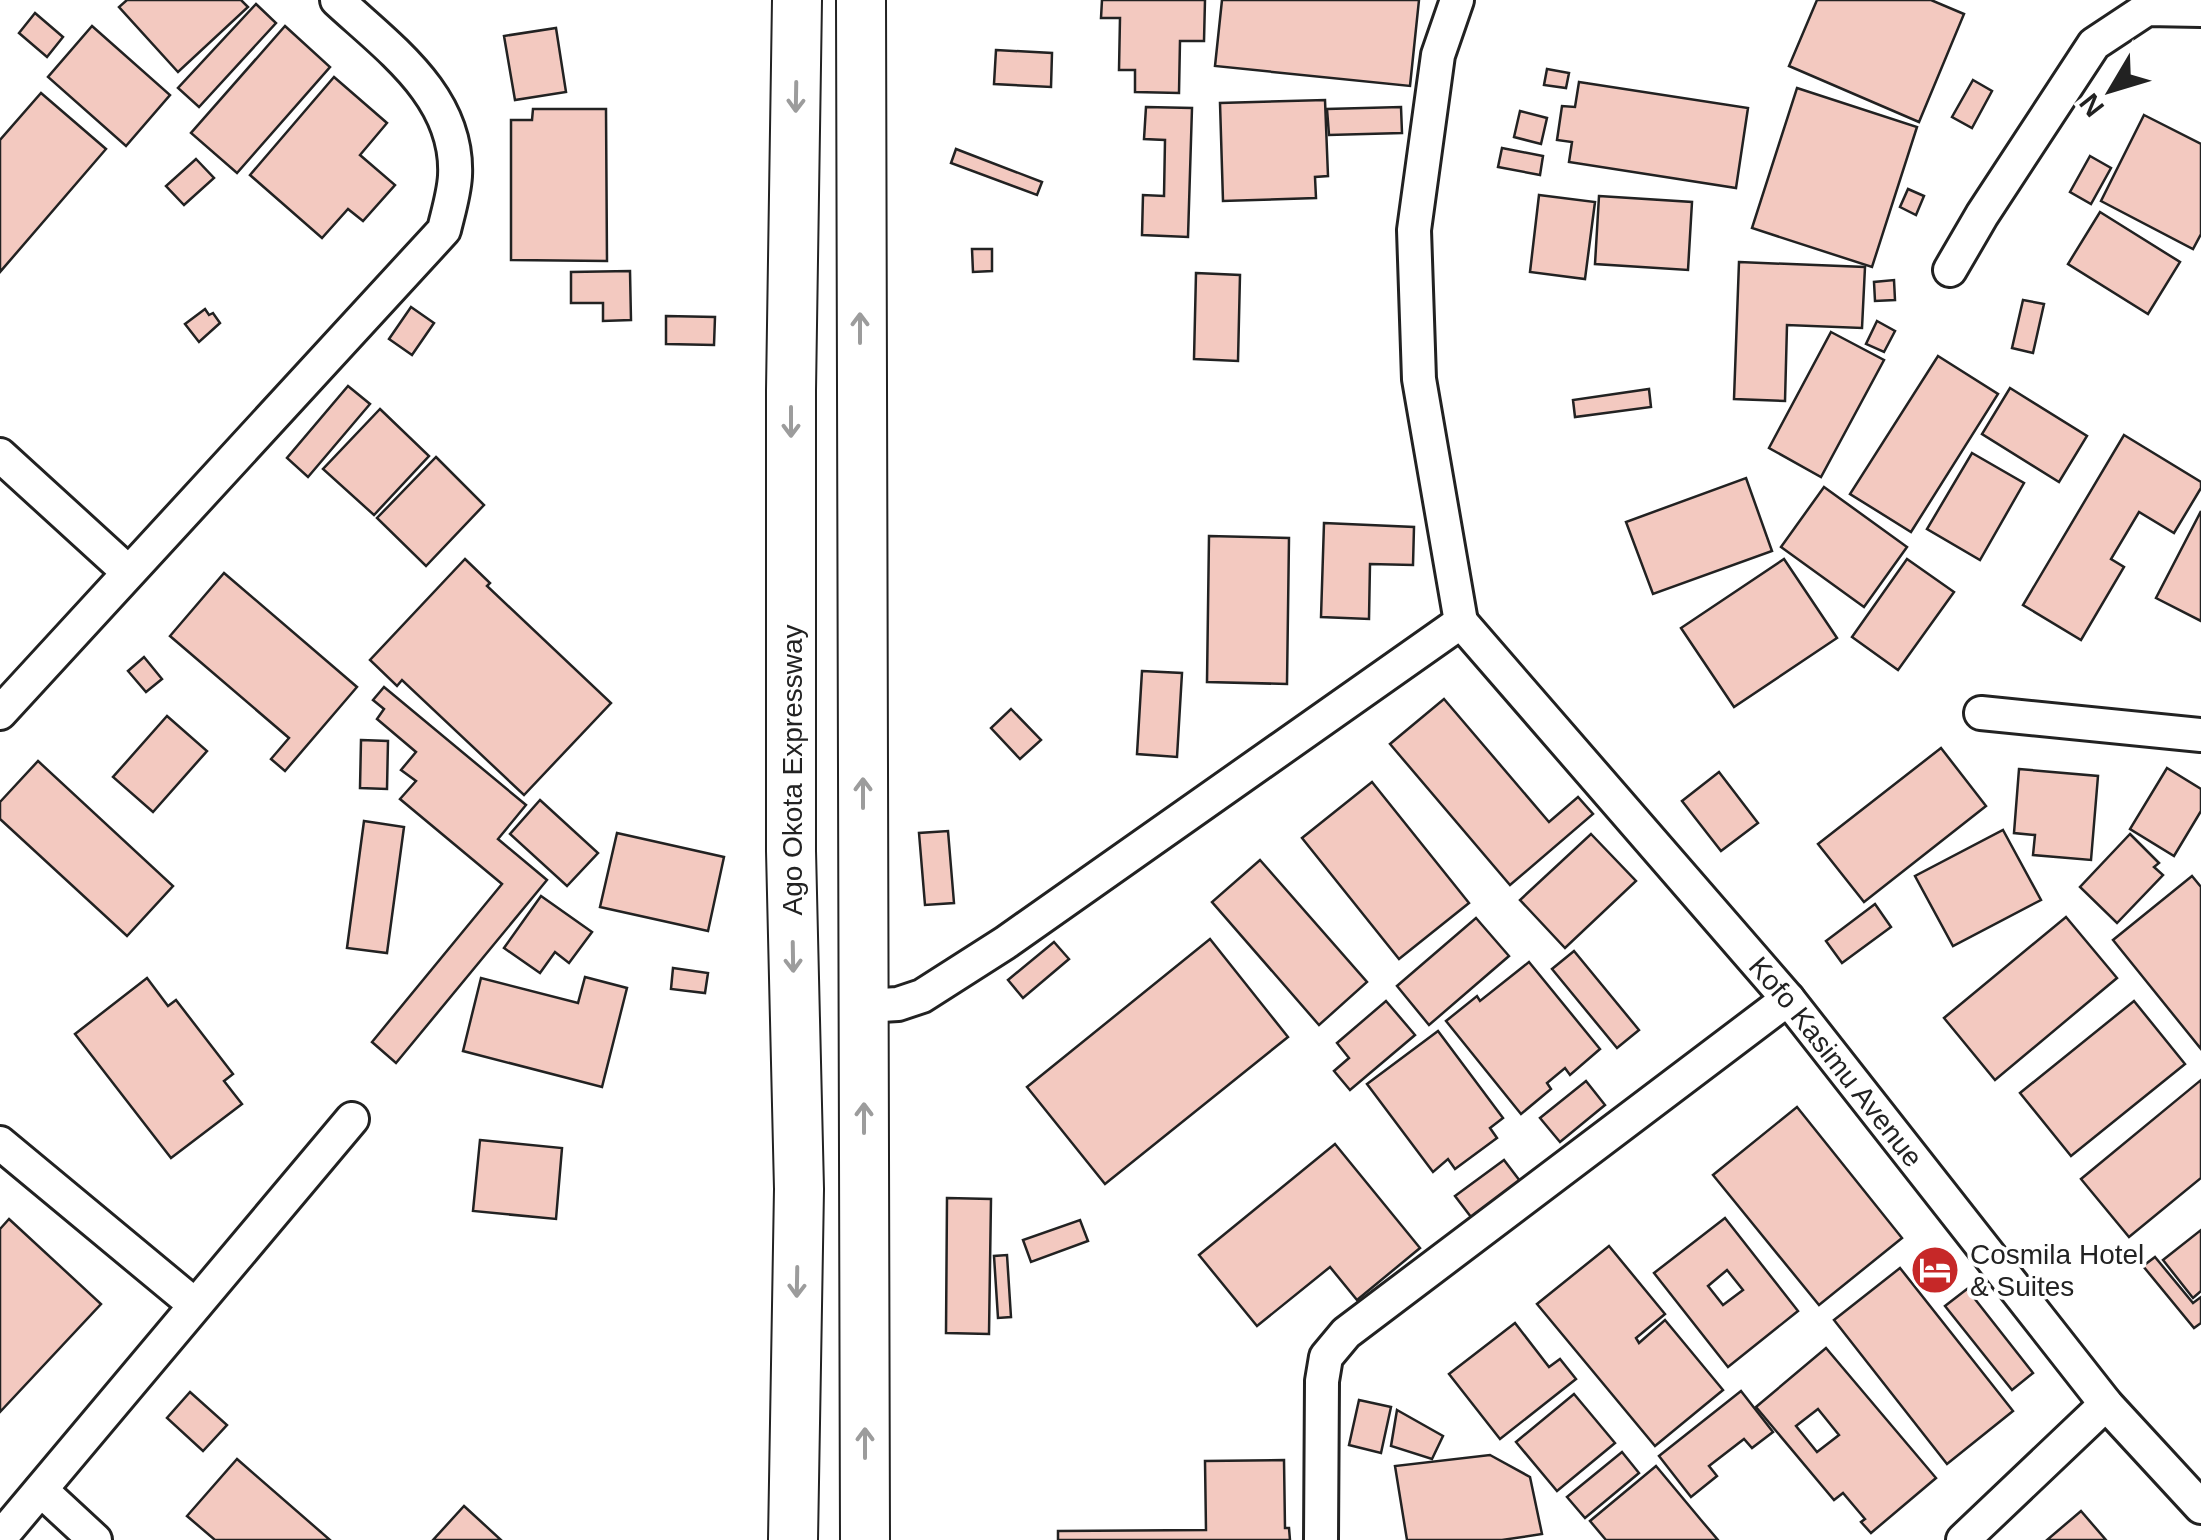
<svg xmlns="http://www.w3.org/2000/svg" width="2201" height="1540" font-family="Helvetica,sans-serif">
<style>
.building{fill:#f3c9c0;stroke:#222;stroke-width:2.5;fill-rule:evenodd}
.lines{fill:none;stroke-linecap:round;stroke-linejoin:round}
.minor-casing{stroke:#222;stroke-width:38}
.secondary-casing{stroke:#222;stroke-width:52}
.minor{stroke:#fff;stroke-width:32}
.secondary{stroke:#fff;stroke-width:48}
.oneway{stroke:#9c9c9c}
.labels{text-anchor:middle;stroke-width:8;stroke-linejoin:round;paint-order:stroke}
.street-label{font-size:28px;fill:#222;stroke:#fff}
.poi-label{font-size:28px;fill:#222;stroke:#fff;text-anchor:start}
</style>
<rect width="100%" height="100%" fill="#fff"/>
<g class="building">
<polygon points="127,0 241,0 248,7 178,72 119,7"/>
<polygon points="1102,0 1205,0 1204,41 1180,41 1179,93 1135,92 1135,70 1119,70 1120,18 1101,18"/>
<polygon points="1222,0 1419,0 1410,86 1215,66"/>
<polygon points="1817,0 1931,0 1964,14 1919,122 1789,66"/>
<polygon points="256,4 276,23 199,107 178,88"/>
<polygon points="35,13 63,37 47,57 19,33"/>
<polygon points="92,26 170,95 126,146 48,77"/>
<polygon points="285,26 330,67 237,173 191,133"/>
<polygon points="556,28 566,92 515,100 504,36"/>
<polygon points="996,50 1052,53 1051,87 994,84"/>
<polygon points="1547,69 1569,73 1566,88 1544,85"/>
<polygon points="334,77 387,123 360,155 395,185 363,221 348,209 322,238 250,175"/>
<polygon points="1973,80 1992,91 1972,128 1952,117"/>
<polygon points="1579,82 1748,108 1736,188 1569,162 1572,142 1557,140 1562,106 1575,107"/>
<polygon points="1797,88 1917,127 1872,267 1752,228"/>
<polygon points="41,93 106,149 0,272 0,140"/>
<polygon points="1325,100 1328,176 1315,177 1316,198 1223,201 1220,103"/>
<polygon points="1146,107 1192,108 1188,237 1142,235 1143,195 1164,196 1165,140 1144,139"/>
<polygon points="1401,107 1402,133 1329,135 1327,109"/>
<polygon points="533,109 606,109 607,261 511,260 511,120 532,120"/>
<polygon points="1520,111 1547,118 1541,144 1514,137"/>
<polygon points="2144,115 2201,144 2201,234 2193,249 2101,201"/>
<polygon points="1502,148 1543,156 1540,175 1498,167"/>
<polygon points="956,149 1042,182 1037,195 951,163"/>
<polygon points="2090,156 2111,168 2091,204 2070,192"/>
<polygon points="196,159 214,178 184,205 166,186"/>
<polygon points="1908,189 1924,196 1916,215 1900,207"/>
<polygon points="1539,195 1595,202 1585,279 1530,272"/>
<polygon points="1599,196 1692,202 1688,270 1595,264"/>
<polygon points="2100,212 2180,262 2148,314 2068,264"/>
<polygon points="972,249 992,249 992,271 973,272"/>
<polygon points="1739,262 1865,267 1862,328 1787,325 1785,401 1734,399"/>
<polygon points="630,271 631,320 603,321 603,303 571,303 571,272"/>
<polygon points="1196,273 1240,275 1238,361 1194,359"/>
<polygon points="1894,280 1895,300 1875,301 1874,282"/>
<polygon points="2023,300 2044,304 2033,353 2012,348"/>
<polygon points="411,307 434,323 412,355 389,339"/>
<polygon points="205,309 209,315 213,313 220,323 199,342 185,324"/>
<polygon points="666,316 715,317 714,345 666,344"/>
<polygon points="1877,321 1895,331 1884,352 1866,344"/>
<polygon points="1831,332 1884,360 1821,477 1769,448"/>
<polygon points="1938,356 1998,394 1911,532 1850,494"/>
<polygon points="348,386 370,404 308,477 287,458"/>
<polygon points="2010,388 2087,436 2059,482 1982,434"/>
<polygon points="1649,389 1651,407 1575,417 1573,400"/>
<polygon points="380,409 429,456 374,515 323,469"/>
<polygon points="2124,435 2201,482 2201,488 2174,533 2139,512 2111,559 2124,567 2081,640 2023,605"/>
<polygon points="1972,453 2024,483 1980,560 1927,529"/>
<polygon points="436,457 484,505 426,566 377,518"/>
<polygon points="1746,478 1772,551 1653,594 1626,522"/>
<polygon points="1824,487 1907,547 1864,607 1781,547"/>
<polygon points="2201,511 2201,621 2156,598"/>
<polygon points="1324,523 1414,527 1413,565 1370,564 1369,619 1321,617"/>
<polygon points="1209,536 1289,538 1287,684 1207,682"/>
<polygon points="465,559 490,583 487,586 611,703 524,795 402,680 397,686 370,660"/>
<polygon points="1784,559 1837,638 1734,707 1681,628"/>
<polygon points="1907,559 1954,592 1898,670 1852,637"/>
<polygon points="224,573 357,687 285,771 271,759 289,738 170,636"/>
<polygon points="144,657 162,679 146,692 128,671"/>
<polygon points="1142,671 1182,673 1177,757 1137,754"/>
<polygon points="384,687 526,805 498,839 547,880 396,1063 372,1042 502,884 400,799 416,781 401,770 416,752 377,719 384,709 373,700"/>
<polygon points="1444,699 1549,822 1578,797 1593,814 1510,885 1390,744"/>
<polygon points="1011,709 1041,740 1020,759 991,728"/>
<polygon points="167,716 207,751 153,812 113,777"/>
<polygon points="361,740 388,741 387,789 360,788"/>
<polygon points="1941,748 1986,806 1864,902 1818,844"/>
<polygon points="38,761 173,886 127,936 0,819 0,802"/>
<polygon points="2167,768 2201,789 2201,811 2174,856 2130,829"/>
<polygon points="2019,769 2098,776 2091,860 2033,855 2035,835 2014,833"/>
<polygon points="1719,772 1758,823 1721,851 1682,801"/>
<polygon points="1372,782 1469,903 1399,959 1302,838"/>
<polygon points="540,800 598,853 567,886 510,834"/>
<polygon points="364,821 404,827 387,953 347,948"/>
<polygon points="2003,830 2041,900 1953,946 1915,876"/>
<polygon points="948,831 954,903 925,905 919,833"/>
<polygon points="617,833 724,857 708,931 600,907"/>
<polygon points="1591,834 1636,881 1565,948 1520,900"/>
<polygon points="2130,834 2159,863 2154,867 2163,875 2117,923 2080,887"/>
<polygon points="1260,860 1367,982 1319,1025 1212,902"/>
<polygon points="2192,876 2201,887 2201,1049 2113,940"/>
<polygon points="541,896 592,932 569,963 555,952 540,973 504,948"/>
<polygon points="1875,904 1891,927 1842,963 1826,941"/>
<polygon points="2066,917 2117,978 1995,1080 1944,1018"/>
<polygon points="1476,918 1509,956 1429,1025 1397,986"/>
<polygon points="1210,939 1288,1037 1105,1184 1027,1087"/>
<polygon points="1054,942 1069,959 1023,998 1008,980"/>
<polygon points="1574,951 1639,1030 1617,1048 1552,969"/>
<polygon points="1529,962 1600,1049 1570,1075 1565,1068 1547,1083 1551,1089 1521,1114 1446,1021 1477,996 1480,1001"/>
<polygon points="673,968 708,973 705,993 671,989"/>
<polygon points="585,977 627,988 602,1087 463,1051 481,978 578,1003"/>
<polygon points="147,978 168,1006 176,1000 233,1074 224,1081 242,1104 171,1158 75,1034"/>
<polygon points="1386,1001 1415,1035 1350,1090 1334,1071 1349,1058 1337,1043"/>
<polygon points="2134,1001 2185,1064 2071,1156 2020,1093"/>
<polygon points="1438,1031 1503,1118 1490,1128 1497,1138 1455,1169 1448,1159 1433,1172 1367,1084"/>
<polygon points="2201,1080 2201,1178 2129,1237 2081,1179"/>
<polygon points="1586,1081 1605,1105 1560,1142 1540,1118"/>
<polygon points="1797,1107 1902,1238 1819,1305 1713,1175"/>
<polygon points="480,1140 562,1148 556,1219 473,1211"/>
<polygon points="1335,1144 1420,1248 1357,1300 1330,1267 1257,1326 1199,1255"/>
<polygon points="1504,1160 1520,1181 1471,1217 1455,1196"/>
<polygon points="947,1198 991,1199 989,1334 946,1333"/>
<path d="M 1725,1218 L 1798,1311 L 1728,1367 L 1654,1273 ZM 1727,1270 L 1743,1290 L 1723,1305 L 1708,1286 Z"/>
<polygon points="9,1219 101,1304 0,1412 0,1229"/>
<polygon points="1080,1220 1088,1241 1031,1262 1023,1240"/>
<polygon points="2201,1230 2201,1291 2193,1298 2163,1260"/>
<polygon points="1609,1246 1665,1314 1636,1338 1639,1343 1665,1320 1723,1390 1655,1446 1537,1304"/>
<polygon points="1007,1255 1011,1317 998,1318 994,1256"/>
<polygon points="2155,1257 2193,1303 2201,1297 2201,1323 2194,1328 2143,1266"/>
<polygon points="1900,1268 2013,1411 1947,1464 1834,1320"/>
<polygon points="1967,1289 2033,1373 2012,1390 1945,1306"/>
<polygon points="1515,1323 1549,1367 1560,1359 1576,1379 1500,1439 1449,1374"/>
<path d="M 1826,1348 L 1936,1478 L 1871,1533 L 1861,1522 L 1865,1519 L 1843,1493 L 1834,1500 L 1756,1407 ZM 1818,1409 L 1839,1435 L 1817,1452 L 1796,1426 Z"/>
<polygon points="1741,1391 1773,1432 1752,1448 1744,1439 1709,1466 1717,1476 1691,1497 1659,1456"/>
<polygon points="190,1392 227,1425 203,1451 167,1418"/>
<polygon points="1574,1394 1615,1443 1557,1491 1516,1442"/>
<polygon points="1359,1400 1391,1407 1381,1453 1349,1445"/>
<polygon points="1397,1410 1443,1436 1432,1459 1391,1446"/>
<polygon points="1622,1452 1639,1473 1585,1518 1567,1497"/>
<polygon points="1490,1455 1530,1477 1542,1534 1502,1540 1407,1540 1395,1466"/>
<polygon points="237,1459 330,1540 215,1540 187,1516"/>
<polygon points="1284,1460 1285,1528 1289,1528 1290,1540 1058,1540 1058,1531 1206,1530 1205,1461"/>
<polygon points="1656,1466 1701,1520 1718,1540 1606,1540 1590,1521"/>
<polygon points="464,1506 501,1540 433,1540"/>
<polygon points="2081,1511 2106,1540 2047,1540"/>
</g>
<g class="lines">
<g class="minor-casing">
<g id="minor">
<polyline points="1950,270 1982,215 2094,44 2147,9 2201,10"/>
<polyline points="0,455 127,571"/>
<path id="s1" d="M 1461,622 L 1788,999 L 2106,1404 L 2201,1507"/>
<path d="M 0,713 L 444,230 C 448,213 454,194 455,176 C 459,97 390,49 337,0"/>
<polyline points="1981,713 2201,735"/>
<polyline points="864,1006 898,1004 922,996 1005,943 1461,622 1419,379 1414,230 1438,55 1457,0"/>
<polyline points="0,1143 195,1305"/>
<polyline points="41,1490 95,1540"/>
<polyline points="0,1538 352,1119"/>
<polyline points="1321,1540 1322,1381 1326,1357 1346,1333 1788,999"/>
<polyline points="1963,1540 2106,1404"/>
</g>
</g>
<g class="secondary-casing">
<g id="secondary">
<polyline points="861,0 865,1540"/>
<polyline points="793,1540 799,1189 791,851 791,390 797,0"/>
</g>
</g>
<use href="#minor" class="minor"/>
<use href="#secondary" class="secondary"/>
</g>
<defs><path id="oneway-shaft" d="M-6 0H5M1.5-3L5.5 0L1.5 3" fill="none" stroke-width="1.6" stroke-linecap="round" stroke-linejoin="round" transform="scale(2.5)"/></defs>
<g class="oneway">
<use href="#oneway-shaft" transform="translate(796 97) rotate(91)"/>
<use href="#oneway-shaft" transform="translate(860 328) rotate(-90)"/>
<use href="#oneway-shaft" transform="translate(791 422) rotate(90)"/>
<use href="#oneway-shaft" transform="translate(863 793) rotate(-90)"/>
<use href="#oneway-shaft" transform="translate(793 957) rotate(89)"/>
<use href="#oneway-shaft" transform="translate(864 1118) rotate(-90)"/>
<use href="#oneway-shaft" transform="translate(797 1282) rotate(91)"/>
<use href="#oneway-shaft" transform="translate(865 1443) rotate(-90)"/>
</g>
<defs>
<g id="hotel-disc" transform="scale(2.5)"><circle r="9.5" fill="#c62828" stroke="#fff"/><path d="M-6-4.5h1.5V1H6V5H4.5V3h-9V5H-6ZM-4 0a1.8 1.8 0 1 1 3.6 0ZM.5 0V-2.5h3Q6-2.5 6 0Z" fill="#fff"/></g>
</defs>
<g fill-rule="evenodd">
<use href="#hotel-disc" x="1935" y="1270"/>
</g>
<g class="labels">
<g class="street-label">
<text transform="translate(792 770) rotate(-90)" y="10">Ago Okota Expressway</text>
<text dy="10" stroke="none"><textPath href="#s1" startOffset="578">Kofo Kasimu Avenue</textPath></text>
</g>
<g class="poi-label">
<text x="1970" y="1264">Cosmila Hotel<tspan x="1970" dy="32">&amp; Suites</tspan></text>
</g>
</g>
<g transform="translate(2111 90) rotate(232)" stroke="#ffffff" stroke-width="8" paint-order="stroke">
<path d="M0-8L18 38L0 25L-18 38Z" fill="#222222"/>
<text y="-15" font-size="28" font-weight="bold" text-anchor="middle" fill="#222222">N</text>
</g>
</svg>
